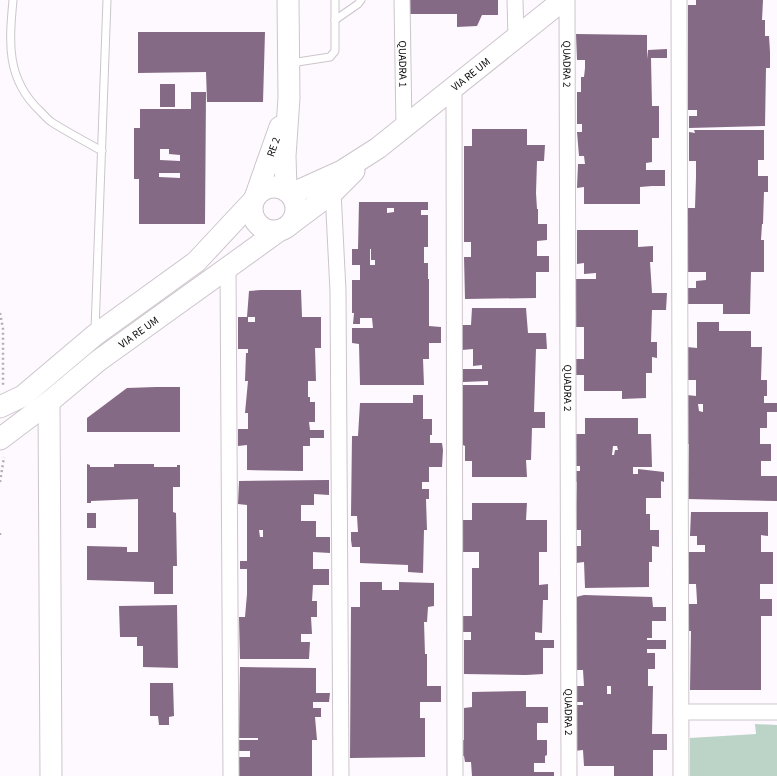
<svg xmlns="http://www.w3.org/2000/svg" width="777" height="776" font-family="'Source Sans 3',sans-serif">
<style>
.green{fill:#bcd4c7}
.building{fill:#846a85;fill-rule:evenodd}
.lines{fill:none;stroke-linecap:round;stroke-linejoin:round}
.lane-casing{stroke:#ccc6cc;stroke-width:9}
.street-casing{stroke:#ccc6cc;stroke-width:17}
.secondary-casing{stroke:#ccc6cc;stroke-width:23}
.path{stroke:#b2aeb2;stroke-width:2.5;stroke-dasharray:2 3;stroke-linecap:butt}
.lane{stroke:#fff;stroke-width:7}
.street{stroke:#fff;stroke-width:15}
.secondary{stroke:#fff;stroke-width:21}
.labels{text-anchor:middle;stroke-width:4;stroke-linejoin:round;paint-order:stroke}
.street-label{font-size:11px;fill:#0d0b0d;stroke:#fff}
</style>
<rect width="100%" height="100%" fill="#fef9fe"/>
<polygon class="green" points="755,724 777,725 777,776 690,776 690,738 756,734"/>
<g class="building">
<polygon points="408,0 498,0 498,15 482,15 477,26 457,27 457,14 408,14"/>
<polygon points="696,0 763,0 762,20 765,20 765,36 769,36 770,52 770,68 766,68 765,126 689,128 689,116 697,116 697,110 688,110 688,5 696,5"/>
<polygon points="138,32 265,32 263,102 207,102 206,72 138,73"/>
<polygon points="576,34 647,35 647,59 648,50 667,49 667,58 651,58 652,106 659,106 659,138 652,138 652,162 646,163 646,170 652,170 652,186 640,187 640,204 584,204 584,187 577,188 578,164 585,164 584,156 579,156 577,132 582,132 582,124 577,124 577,92 581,92 581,77 584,77 585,68 585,60 577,60"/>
<rect x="160" y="84" width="15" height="23"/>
<path d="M 191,92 L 206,92 L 205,224 L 139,224 L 139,179 L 134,179 L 134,128 L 140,128 L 140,109 L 191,109 ZM 160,149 L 169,149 L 169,154 L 180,155 L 180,161 L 160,160 ZM 159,173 L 180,173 L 180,178 L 159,177 Z"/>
<polygon points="472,129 527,129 527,145 545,145 544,161 537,161 536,193 537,209 538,209 538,224 547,224 547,240 537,241 537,256 549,256 549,272 536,272 536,298 465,299 464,257 471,257 471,242 464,242 464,146 472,146"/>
<polygon points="694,130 764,130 764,160 758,160 758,176 768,176 768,192 764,192 763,224 762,224 761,240 764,240 764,272 751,272 750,314 723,314 723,304 688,304 688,288 696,288 696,281 706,280 706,272 688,272 688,208 695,208 696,177 696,161 689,161 689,132 695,133"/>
<rect x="652" y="170" width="13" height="16"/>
<path d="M 359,202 L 428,202 L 428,210 L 421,210 L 421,215 L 428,215 L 428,247 L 424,247 L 424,263 L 428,263 L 428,279 L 429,279 L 429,326 L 441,327 L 441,343 L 429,343 L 429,359 L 423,359 L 424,385 L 360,385 L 359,344 L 352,343 L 352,328 L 373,328 L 372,318 L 360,318 L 360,324 L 353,324 L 354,313 L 352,313 L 352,280 L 360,280 L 360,265 L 352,265 L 352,249 L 358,249 ZM 387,208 L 394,208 L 394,212 L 387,213 ZM 370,249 L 371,249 L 371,260 L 375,260 L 375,265 L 370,265 Z"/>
<polygon points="577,230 638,230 638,247 653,246 653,262 650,262 652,293 667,293 666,310 652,310 651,342 657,342 657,358 652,357 652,373 646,373 646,398 622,399 622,391 584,391 584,375 576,375 576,359 584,359 584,327 576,327 575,311 576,279 596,279 596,273 584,274 584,263 577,264"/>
<path d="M 261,290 L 301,290 L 302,317 L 321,317 L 321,348 L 315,348 L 316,381 L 308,381 L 308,397 L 310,397 L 310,402 L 315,402 L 315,422 L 309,422 L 310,430 L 324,430 L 324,438 L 310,438 L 310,446 L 303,446 L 303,471 L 247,470 L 247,445 L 238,446 L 238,429 L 248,429 L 248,413 L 245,413 L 248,381 L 245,381 L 246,353 L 248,353 L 248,349 L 238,349 L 238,317 L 247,317 L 249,291 ZM 248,317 L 255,317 L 255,322 L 248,322 Z"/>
<polygon points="472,308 526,308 528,333 546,333 547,349 536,349 534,412 545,412 545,428 532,428 531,460 526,460 527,477 472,477 472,461 465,461 465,446 463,445 463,385 488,385 488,381 463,382 463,369 482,369 482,365 473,366 473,349 462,350 462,325 471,325"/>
<path d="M 697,322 L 719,322 L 719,331 L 751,331 L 751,347 L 762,347 L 761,380 L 767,380 L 767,396 L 764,396 L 764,403 L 777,403 L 777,412 L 767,412 L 767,428 L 760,428 L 760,444 L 771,444 L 771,461 L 761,461 L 761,476 L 777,476 L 777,501 L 688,499 L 689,444 L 688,444 L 687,395 L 696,396 L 696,380 L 688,380 L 687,347 L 697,348 ZM 698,404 L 703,404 L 703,412 L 699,411 Z"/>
<polygon points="156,387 180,387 180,432 87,432 87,418 127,388"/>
<polygon points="413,395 423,395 423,419 432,419 432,435 430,435 430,443 442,443 443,450 442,467 429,467 429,482 422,482 422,489 429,489 429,499 426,499 427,530 424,530 423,573 408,572 408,565 360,563 360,547 352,547 351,540 351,532 358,532 357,516 351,516 352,436 358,436 360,403 413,403"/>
<path d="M 585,418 L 638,418 L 638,434 L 651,434 L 652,467 L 633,467 L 633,474 L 638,474 L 638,469 L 664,472 L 664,482 L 661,481 L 661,498 L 646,498 L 646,514 L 650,514 L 650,530 L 659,530 L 659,547 L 652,546 L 652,562 L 649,562 L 649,587 L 585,588 L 584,562 L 576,563 L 576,546 L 581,546 L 581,530 L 575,530 L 577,482 L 575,482 L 575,471 L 580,471 L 580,466 L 575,466 L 576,434 L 585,434 ZM 613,446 L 617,446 L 618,450 L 615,450 L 614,455 L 612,455 Z"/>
<polygon points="87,464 90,465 90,467 114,467 114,464 154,464 154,467 177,467 177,465 180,465 180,487 173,487 173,512 176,513 177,566 173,566 173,594 154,594 154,582 87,580 87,546 127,547 127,552 138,552 138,499 91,501 91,503 87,503"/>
<path d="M 329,480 L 329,495 L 314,494 L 314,505 L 301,505 L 301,521 L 316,521 L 316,537 L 330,537 L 330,553 L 313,552 L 313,569 L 329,569 L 329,585 L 313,585 L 312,601 L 317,601 L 317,617 L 311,617 L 312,634 L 301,634 L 301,642 L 310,642 L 309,659 L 240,659 L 239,617 L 245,617 L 247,594 L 247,569 L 240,569 L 240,561 L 247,561 L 247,505 L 238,504 L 239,481 ZM 259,530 L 263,530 L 263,537 L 260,537 Z"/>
<polygon points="472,503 527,503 526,520 547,520 547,552 539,552 539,585 548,584 548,600 543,600 542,633 535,632 535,640 554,640 554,648 543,648 543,674 526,675 464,674 464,640 471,640 471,632 463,632 463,616 472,616 472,568 479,568 479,552 463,552 463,520 472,520"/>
<polygon points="691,512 768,512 768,536 761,535 761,552 773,552 773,584 760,584 760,599 772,599 772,616 761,616 761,690 690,690 691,631 689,631 689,604 697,604 697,601 696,584 688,584 687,552 705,552 705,545 697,545 697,536 690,536"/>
<rect x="87" y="513" width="9" height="15"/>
<polygon points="360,582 382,582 382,590 399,590 399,582 434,583 434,606 428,607 427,622 424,622 425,654 427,654 427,686 441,686 441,702 420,702 420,718 425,718 425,757 350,758 351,607 360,607"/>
<path d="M 584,595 L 652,597 L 653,607 L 666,607 L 666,621 L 652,621 L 652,638 L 647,638 L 647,640 L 666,640 L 666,649 L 647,649 L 647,653 L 655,653 L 655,669 L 648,669 L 648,686 L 653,686 L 652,734 L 667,734 L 667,750 L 653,750 L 653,776 L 614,776 L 614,766 L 584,766 L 583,750 L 574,751 L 576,705 L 583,705 L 583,702 L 575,702 L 575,686 L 584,686 L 583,670 L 576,670 L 576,597 ZM 607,686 L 611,686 L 611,694 L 607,694 Z"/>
<polygon points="177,605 178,668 143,667 143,646 137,646 137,637 120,637 119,606"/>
<polygon points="240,667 316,668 316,693 330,693 329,702 313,702 313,708 321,708 321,717 315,717 317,740 312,740 312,776 238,776 239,757 250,757 250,751 239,751 239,740 258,740 258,738 239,738"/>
<polygon points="150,683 173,683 174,716 169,717 169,725 159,725 158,716 150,716"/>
<polygon points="526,691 526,707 548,707 548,723 537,723 537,740 547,740 547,755 545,756 545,763 534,763 534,772 554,772 554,776 472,776 471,762 465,762 464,756 462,756 462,740 464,740 464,708 472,707 472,692"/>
</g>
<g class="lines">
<g class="lane-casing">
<g id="lane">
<path d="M 13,0 C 9,43 6,79 40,111 C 44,115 48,120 53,123 C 69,133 86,142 102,151"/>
<polyline points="335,20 358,4 361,0"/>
<polyline points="291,63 330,57 335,51 335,0"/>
<polyline points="95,330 107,0"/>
</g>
</g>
<g class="street-casing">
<g id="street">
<path id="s1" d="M 402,0 L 404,128"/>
<polyline points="515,0 516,37"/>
<path id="s2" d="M 567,0 L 569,776"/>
<polyline points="679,0 681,776"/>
<polyline points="454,87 455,776"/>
<polyline points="333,192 338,291 341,776"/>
<polyline points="228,268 231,776"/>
<polyline points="681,712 777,712"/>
</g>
</g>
<g class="secondary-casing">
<g id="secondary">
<circle cx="274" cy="209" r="22"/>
<polyline points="286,189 285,156 289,98 288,0"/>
<path id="s3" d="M 291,194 L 342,171 L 378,148 L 563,0"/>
<path id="s4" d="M 256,195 L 280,127"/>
<polyline points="289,225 333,192 354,171"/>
<polyline points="49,402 51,776"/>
<polyline points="0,407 23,396 95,335 196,262 252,202"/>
<path id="s5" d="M 0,439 L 49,402 L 98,361 L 280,230"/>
</g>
</g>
<g class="path">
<polyline points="0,313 3,329 3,385"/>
<polyline points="0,482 4,457"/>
<polyline points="0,533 0,538"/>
</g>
<use href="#lane" class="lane"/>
<use href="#street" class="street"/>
<use href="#secondary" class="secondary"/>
</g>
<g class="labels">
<g class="street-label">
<text dy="4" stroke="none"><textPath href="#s1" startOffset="64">QUADRA 1</textPath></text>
<text dy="4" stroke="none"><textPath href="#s2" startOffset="64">QUADRA 2</textPath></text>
<text dy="4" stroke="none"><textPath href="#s3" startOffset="217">VIA RE UM</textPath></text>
<text dy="4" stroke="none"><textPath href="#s4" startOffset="51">RE 2</textPath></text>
<text dy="4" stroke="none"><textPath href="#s5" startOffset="175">VIA RE UM</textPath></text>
<text dy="4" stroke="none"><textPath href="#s2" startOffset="388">QUADRA 2</textPath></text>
<text dy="4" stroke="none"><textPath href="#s2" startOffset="712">QUADRA 2</textPath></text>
</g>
</g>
</svg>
